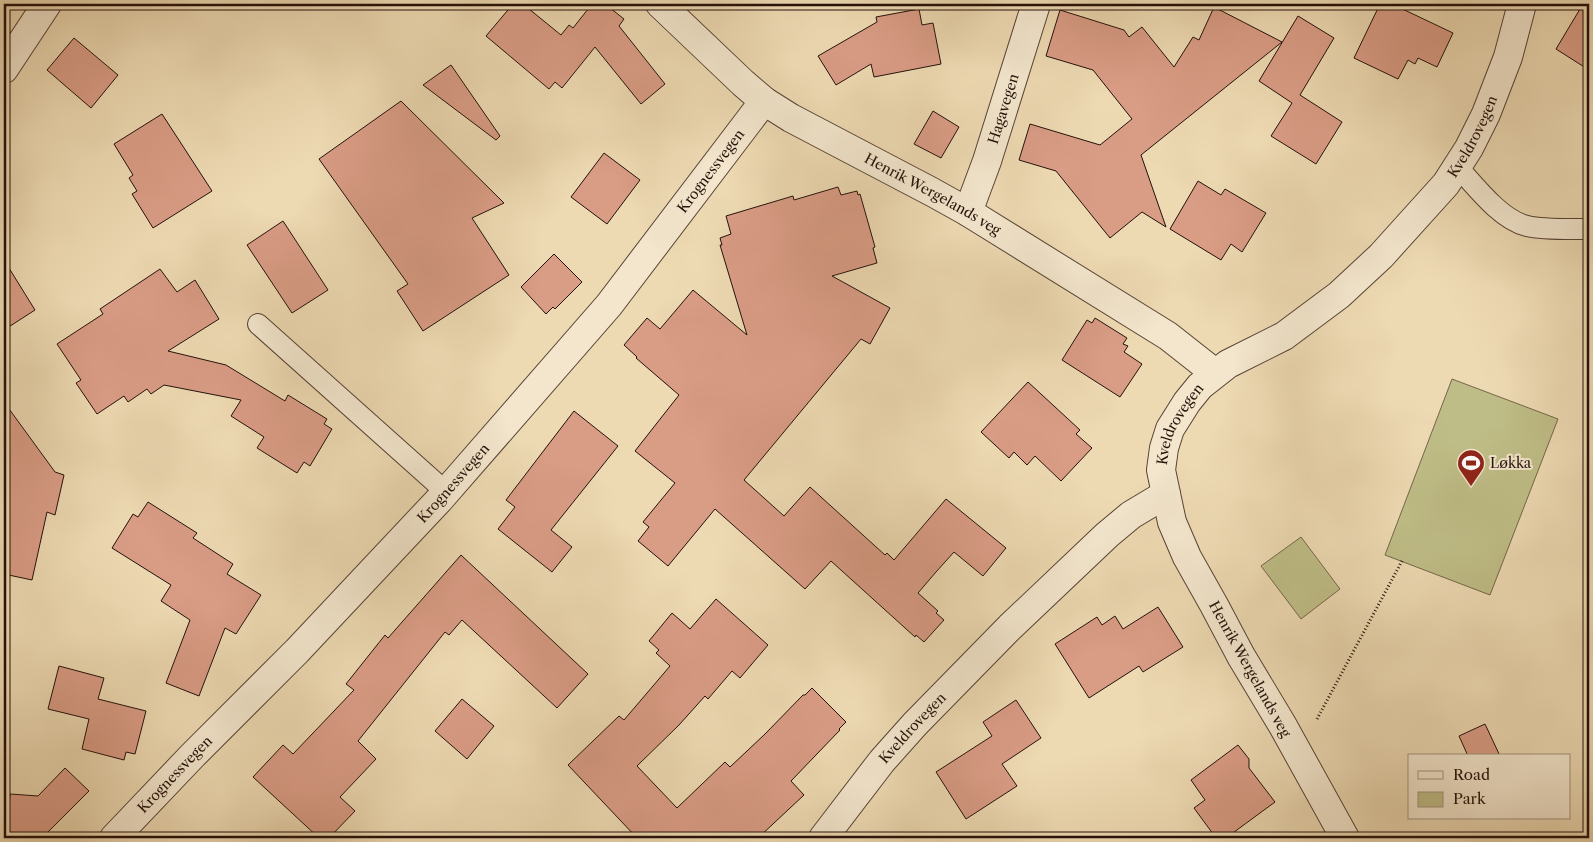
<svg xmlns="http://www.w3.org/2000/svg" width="1593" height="842" font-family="'Libre Caslon Text',serif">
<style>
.green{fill:#bfbd87;stroke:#726748}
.building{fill:#d99c85;stroke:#24110a}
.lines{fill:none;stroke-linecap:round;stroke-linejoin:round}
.lane-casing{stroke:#564334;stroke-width:22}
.street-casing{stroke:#564334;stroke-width:30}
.path{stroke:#24110a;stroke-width:3;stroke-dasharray:1 2.5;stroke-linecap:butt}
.lane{stroke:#f3e6cd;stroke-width:20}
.street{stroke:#f3e6cd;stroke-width:28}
.labels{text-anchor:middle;stroke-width:4;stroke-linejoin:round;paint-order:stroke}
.street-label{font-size:14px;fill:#24110a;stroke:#f3e6cd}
.poi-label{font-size:14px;fill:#24110a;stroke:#f3e6cd;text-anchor:start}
</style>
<rect width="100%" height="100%" fill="#edd9b2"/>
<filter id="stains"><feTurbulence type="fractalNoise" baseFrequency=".004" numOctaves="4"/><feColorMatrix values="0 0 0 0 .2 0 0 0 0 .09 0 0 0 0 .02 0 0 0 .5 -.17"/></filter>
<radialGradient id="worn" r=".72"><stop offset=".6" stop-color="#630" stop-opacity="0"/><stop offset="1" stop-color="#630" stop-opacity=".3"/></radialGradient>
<g class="green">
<polygon points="1452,379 1558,419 1490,595 1385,555"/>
<polygon points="1301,537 1340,589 1301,619 1261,566"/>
</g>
<g class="building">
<polygon points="513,4 523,4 561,35 569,25 573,28 592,4 605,4 624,19 619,26 665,84 641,104 595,47 562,88 555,82 549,89 486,36"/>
<polygon points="1380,4 1392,4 1453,33 1437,67 1418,58 1415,64 1408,60 1398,79 1354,58"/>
<polygon points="1583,4 1589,4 1589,70 1556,49"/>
<polygon points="1214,7 1282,42 1141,155 1166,227 1142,212 1110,238 1056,171 1019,160 1030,124 1100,145 1132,119 1093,70 1046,56 1060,10 1124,30 1129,37 1142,27 1174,67 1193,37 1199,40"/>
<polygon points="919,9 922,25 933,23 941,64 874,77 871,64 836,85 818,56 877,22 876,17"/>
<polygon points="1298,16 1334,38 1300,95 1342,122 1316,164 1271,136 1292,103 1259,81"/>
<polygon points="74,38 118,75 91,108 47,70"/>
<polygon points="451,65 500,136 496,140 423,85"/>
<polygon points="401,101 504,203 472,218 509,275 423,331 397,291 408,284 319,159"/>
<polygon points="933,111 959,127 941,158 914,144"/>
<polygon points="162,114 212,191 153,228 132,194 137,191 129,178 133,175 114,144"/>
<polygon points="604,153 640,180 607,224 571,197"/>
<polygon points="1198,181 1221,195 1225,189 1266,213 1242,252 1231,244 1221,260 1170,229"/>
<polygon points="838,187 841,195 857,191 858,195 860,194 875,247 873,248 877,263 832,276 890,308 870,344 861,339 744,480 784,516 810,487 885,555 887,553 894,560 946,499 1006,548 983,576 954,552 936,572 918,593 938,611 936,613 944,620 924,642 916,635 915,637 831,561 805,589 715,509 668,566 638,541 649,527 643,522 675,483 635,451 679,395 636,358 637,357 624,345 647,318 660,329 693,290 747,335 720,245 722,245 720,238 731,234 726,216 793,196 794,200"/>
<polygon points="283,221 328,290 292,313 247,245"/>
<polygon points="554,254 582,282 555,309 553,307 546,314 521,287"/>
<polygon points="4,260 35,310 4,330"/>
<polygon points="160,269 177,292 195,280 219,319 168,351 226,365 285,401 288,395 327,419 324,424 332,429 310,466 304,462 297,473 257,448 264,437 231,416 241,400 164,385 151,394 147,389 128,402 124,396 97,414 76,383 81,380 57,344 103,314 100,309"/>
<polygon points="1095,318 1127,338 1123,344 1128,346 1124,352 1142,364 1120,397 1062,360 1087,320 1092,323"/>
<polygon points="1028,382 1080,430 1076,434 1092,448 1061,481 1035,456 1027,465 1014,452 1009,458 981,432"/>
<polygon points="4,402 55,472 64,475 55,515 47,512 32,580 4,574"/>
<polygon points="574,411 618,446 551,530 572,547 552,572 498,529 515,507 506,500"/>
<polygon points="148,502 197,533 193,538 233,564 227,574 261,595 236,634 225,628 199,696 166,683 190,620 161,601 171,585 112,548 133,514 138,517"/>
<polygon points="461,555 588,674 557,708 462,620 449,635 445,632 358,741 376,759 340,797 355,811 329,838 319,838 253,777 283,745 293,754 354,690 346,684 385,635 388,638"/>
<polygon points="716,599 768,645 740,678 732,671 708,699 705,696 679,725 637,766 677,808 725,762 730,767 765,734 803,695 805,695 812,688 846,722 839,729 840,730 791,781 804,795 758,838 637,838 568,765 619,716 624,720 670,666 656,653 659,650 649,641 672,613 690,629"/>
<polygon points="1158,607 1183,647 1143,672 1139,666 1089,698 1055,644 1097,617 1102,625 1115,616 1123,629"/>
<polygon points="59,666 104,678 98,699 146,711 135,754 126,752 124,760 82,749 89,719 48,709"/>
<polygon points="462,699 494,726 467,759 435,731"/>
<polygon points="1016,700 1041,738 1002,764 1017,786 966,819 936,772 992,736 983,722"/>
<polygon points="1485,724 1500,756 1468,756 1459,736"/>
<polygon points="1238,745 1249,759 1249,768 1275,802 1226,838 1216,838 1194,808 1205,800 1191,780"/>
<polygon points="65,768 89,791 42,838 4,838 4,807 9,807 10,794 38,796"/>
</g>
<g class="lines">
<g class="lane-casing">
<g id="lane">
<path d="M 1457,166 C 1475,186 1501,220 1527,226 C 1544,230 1571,229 1589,229"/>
<polyline points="258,324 446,492"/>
</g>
</g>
<g class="street-casing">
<g id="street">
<path id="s1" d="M 660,4 L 743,83 L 764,101 L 791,118 L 932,192 L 968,212 L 1168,336 L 1215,373"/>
<polyline points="4,69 47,4"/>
<path id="s2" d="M 968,212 L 987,161 L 1036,4"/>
<path id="s3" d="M 114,838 L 192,756 L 297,651 L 439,500 L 609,305 L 764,101"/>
<path id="s4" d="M 823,838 L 882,761 L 915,724 L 1010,627 L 1107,535 L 1131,515 L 1166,494"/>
<path id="s5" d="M 1345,838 L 1283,726 L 1241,656 L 1214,605 L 1187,557 L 1172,522 L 1166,494 L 1161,470 L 1164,448 L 1170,429 L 1187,402 L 1200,386 L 1228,364 L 1284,336 L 1339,295 L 1381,256 L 1446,184 L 1469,148 L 1486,114 L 1508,57 L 1522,4"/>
</g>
</g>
<polyline class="path" points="1317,719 1402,561"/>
<use href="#lane" class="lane"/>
<use href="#street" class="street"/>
</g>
<defs>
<g id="stadium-pin" transform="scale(1.4375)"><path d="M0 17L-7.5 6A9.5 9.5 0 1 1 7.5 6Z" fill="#8f2418" stroke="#f3e6cd"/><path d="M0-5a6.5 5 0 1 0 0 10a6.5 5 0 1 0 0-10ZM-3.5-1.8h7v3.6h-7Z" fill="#fff"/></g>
</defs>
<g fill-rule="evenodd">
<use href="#stadium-pin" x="1471" y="463"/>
</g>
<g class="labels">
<g class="street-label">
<text dy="5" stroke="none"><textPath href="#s2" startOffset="109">Hagavegen</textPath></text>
<text dy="5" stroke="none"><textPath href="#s5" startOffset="884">Kveldrovegen</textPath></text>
<text dy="5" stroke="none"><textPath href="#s3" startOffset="896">Krognessvegen</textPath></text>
<text dy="5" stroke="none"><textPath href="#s1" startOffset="335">Henrik Wergelands veg</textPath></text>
<text dy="5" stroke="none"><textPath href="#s5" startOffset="464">Kveldrovegen</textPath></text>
<text dy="5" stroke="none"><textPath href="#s3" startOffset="491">Krognessvegen</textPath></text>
<text transform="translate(1250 669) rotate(61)" y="5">Henrik Wergelands veg</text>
<text dy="5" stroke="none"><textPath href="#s4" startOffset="142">Kveldrovegen</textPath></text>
<text dy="5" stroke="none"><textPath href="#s3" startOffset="88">Krognessvegen</textPath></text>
</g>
<g class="poi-label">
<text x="1490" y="468">Løkka</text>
</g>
</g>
<rect width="1593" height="842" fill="none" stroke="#edd9b2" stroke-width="20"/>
<rect x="5" y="5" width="1583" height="832" fill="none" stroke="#24110a" stroke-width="2.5"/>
<rect x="10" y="10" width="1573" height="822" fill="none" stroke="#24110a"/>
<rect x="1408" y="754" width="162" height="65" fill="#f3e6cd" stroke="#a0917f"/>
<rect x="1418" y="771" width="25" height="8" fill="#f3e6cd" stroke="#a0917f"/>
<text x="1453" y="780" font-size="15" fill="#24110a">Road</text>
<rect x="1418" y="792" width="25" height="15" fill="#bfbd87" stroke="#a0917f"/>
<text x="1453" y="804" font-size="15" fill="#24110a">Park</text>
<rect width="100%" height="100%" filter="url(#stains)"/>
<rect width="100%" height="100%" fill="url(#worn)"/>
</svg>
